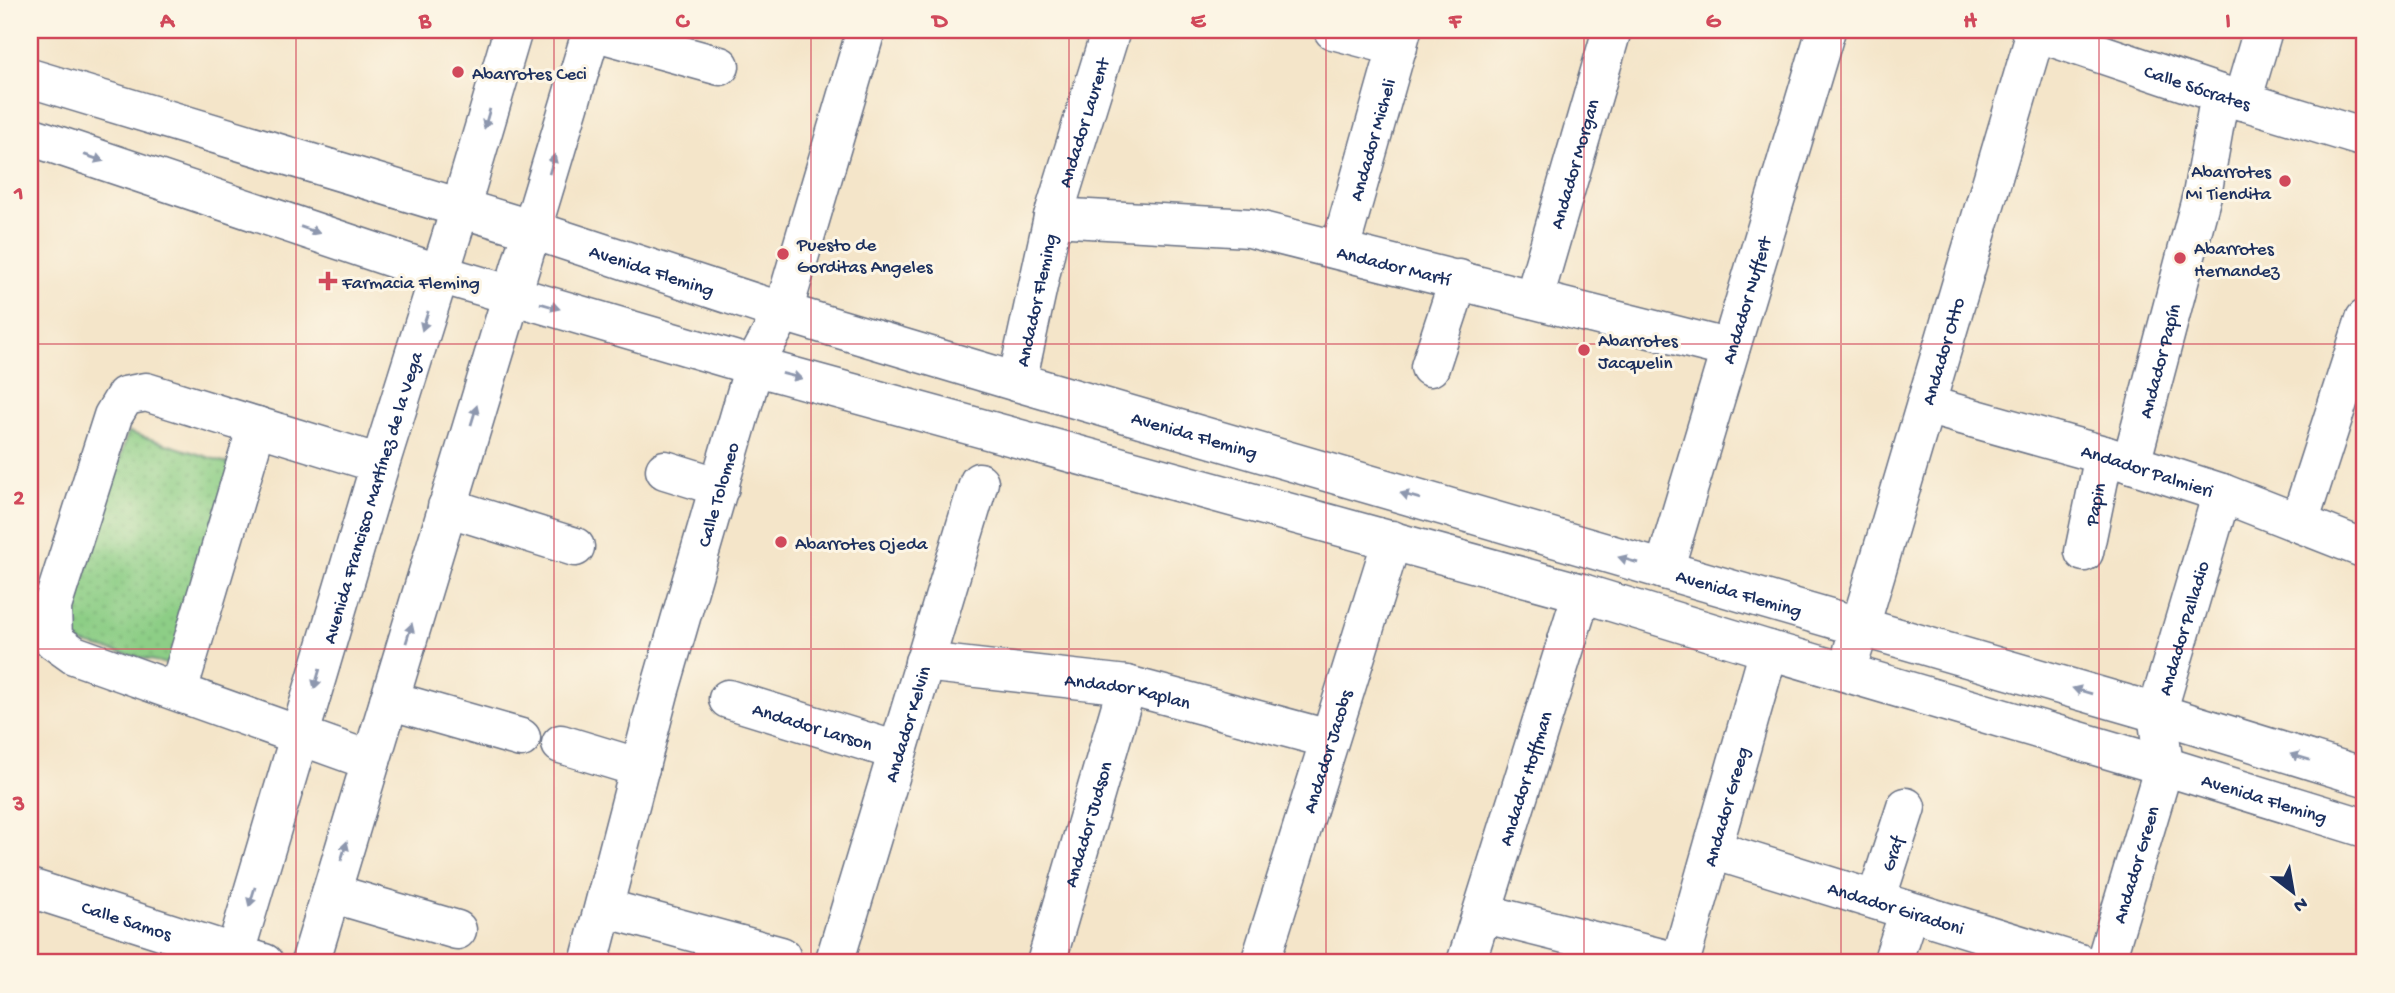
<svg xmlns="http://www.w3.org/2000/svg" width="2395" height="993" font-family="'Gochi Hand',sans-serif">
<style>
.grass{fill:url(#grass-dots);stroke:#547e72;stroke-width:2}
.lines{fill:none;stroke-linecap:round;stroke-linejoin:round}
.minor-casing{stroke:#676f83;stroke-width:41}
.minor{stroke:#fff;stroke-width:38}
.oneway{fill:#8d97ae}
.grid{fill:none;stroke:#d1495b;stroke-width:2;stroke-opacity:0.55}
.poi-dot{fill:#d1495b;stroke:#fcf5e5;stroke-width:2.5}
.labels{text-anchor:middle;stroke-width:6;stroke-linejoin:round;paint-order:stroke}
.poi-label{font-size:19px;fill:#1b2f5e;stroke:#fcf5e5;text-anchor:start}
.street-label{font-size:19px;fill:#1b2f5e;stroke:#fcf5e5}
.neatline{fill:none;stroke:#d1495b;stroke-width:2.5}
.grid-label{font-size:23px;text-anchor:middle;font-weight:bold;fill:#d1495b}
</style>
<defs>
<pattern id="grass-dots" width="8" height="8" patternUnits="userSpaceOnUse" patternTransform="scale(1.75)"><rect width="8" height="8" fill="#8dce86"/><path d="M2 2h.1M6 6h.1" fill="none" stroke="#79b176" stroke-width="1.8" stroke-linecap="round"/></pattern>
</defs>
<rect width="100%" height="100%" fill="#fcf5e5"/>
<filter id="ink" filterUnits="userSpaceOnUse"><feTurbulence type="fractalNoise" baseFrequency=".0143" numOctaves="2"/><feDisplacementMap in="SourceGraphic" scale="14" xChannelSelector="R" yChannelSelector="G"/><feConvolveMatrix kernelMatrix="1 2 1 2 8 2 1 2 1" color-interpolation-filters="sRGB"/></filter>
<filter id="wash" filterUnits="userSpaceOnUse"><feTurbulence type="fractalNoise" baseFrequency=".00686" numOctaves="4" result="noise"/><feDisplacementMap in="SourceGraphic" scale="28" xChannelSelector="R" yChannelSelector="G"/><feGaussianBlur stdDeviation="1.57" result="paint"/><feColorMatrix in="noise" values="0 0 0 0 0 0 0 0 0 0 0 0 0 0 0 0 0 1.4 0 .05"/><feComposite in="paint" operator="in"/></filter>
<g filter="url(#wash)">
<rect width="100%" height="100%" fill="#f4e5c9"/>
<polygon class="grass" points="128,432 233,465 175,666 65,639"/>
</g>
<g filter="url(#ink)">
<g class="lines">
<g class="minor-casing">
<g id="minor">
<polyline points="589,30 720,66"/>
<polyline points="1333,30 1398,47"/>
<path id="s1" d="M 2030,30 L 2220,94 L 2365,138"/>
<path id="s2" d="M 30,78 L 533,230 L 783,312 L 1017,382 L 2157,713 L 2365,777"/>
<polyline points="2242,101 2263,30"/>
<path id="s3" d="M 30,136 L 440,274 L 754,366 L 1582,593 L 1769,650 L 2164,766 L 2365,828"/>
<path id="s4" d="M 1053,217 L 1250,228 L 1730,349"/>
<path id="s5" d="M 1340,249 L 1402,30"/>
<path id="s6" d="M 1534,298 L 1612,30"/>
<polyline points="1430,367 1459,279"/>
<path id="s7" d="M 1017,382 L 1053,217 L 1111,30"/>
<path id="s8" d="M 1926,405 L 2104,455 L 2222,493 L 2365,549"/>
<path id="s9" d="M 2131,464 L 2202,195 L 2220,94"/>
<polyline points="665,470 720,487"/>
<polyline points="447,507 575,547"/>
<polyline points="2299,523 2365,319"/>
<path id="s10" d="M 2084,552 L 2104,455"/>
<path id="s11" d="M 1664,570 L 1826,30"/>
<path id="s12" d="M 1853,650 L 2036,32"/>
<path id="s13" d="M 924,662 L 1127,685 L 1329,739"/>
<polyline points="178,691 257,426"/>
<path id="s14" d="M 728,699 L 897,751"/>
<polyline points="389,700 521,738"/>
<polyline points="561,744 640,768"/>
<polyline points="371,761 74,655 53,640 52,607 113,416 125,396 146,392 380,464"/>
<path id="s15" d="M 1713,850 L 2079,963"/>
<path id="s16" d="M 30,888 L 264,963"/>
<polyline points="331,893 457,930"/>
<path id="s17" d="M 1876,900 L 1906,807"/>
<polyline points="604,908 781,956"/>
<polyline points="1482,913 1681,963"/>
<path id="s18" d="M 232,963 L 380,464 L 460,209 L 513,30"/>
<polyline points="310,963 592,30"/>
<path id="s19" d="M 589,963 L 659,693 L 754,366 L 783,312 L 866,30"/>
<path id="s20" d="M 834,963 L 979,482"/>
<path id="s21" d="M 1046,963 L 1127,685"/>
<path id="s22" d="M 1260,963 L 1392,540"/>
<path id="s23" d="M 1466,963 L 1582,593"/>
<path id="s24" d="M 1680,963 L 1769,650"/>
<polyline points="1892,963 1909,911"/>
<path id="s25" d="M 2105,963 L 2164,766 L 2157,713 L 2222,493"/>
</g>
</g>
<use href="#minor" class="minor"/>
</g>
<defs><path id="oneway-solid" d="M-6-.8H1V-3.2L6.5 0L1 3.2V.8H-6Z" transform="scale(1.75)"/></defs>
<g class="oneway">
<use href="#oneway-solid" transform="translate(487 119) rotate(106)"/>
<use href="#oneway-solid" transform="translate(94 158) rotate(19)"/>
<use href="#oneway-solid" transform="translate(552 164) rotate(-74)"/>
<use href="#oneway-solid" transform="translate(310 230) rotate(19)"/>
<use href="#oneway-solid" transform="translate(550 306) rotate(16)"/>
<use href="#oneway-solid" transform="translate(425 321) rotate(108)"/>
<use href="#oneway-solid" transform="translate(792 376) rotate(15)"/>
<use href="#oneway-solid" transform="translate(474 415) rotate(-73)"/>
<use href="#oneway-solid" transform="translate(1410 496) rotate(-164)"/>
<use href="#oneway-solid" transform="translate(1628 560) rotate(-164)"/>
<use href="#oneway-solid" transform="translate(409 633) rotate(-73)"/>
<use href="#oneway-solid" transform="translate(317 679) rotate(106)"/>
<use href="#oneway-solid" transform="translate(2082 691) rotate(-164)"/>
<use href="#oneway-solid" transform="translate(2300 757) rotate(-163)"/>
<use href="#oneway-solid" transform="translate(344 851) rotate(-73)"/>
<use href="#oneway-solid" transform="translate(252 897) rotate(107)"/>
</g>
</g>
<path class="grid" d="M 296,30 L 296,963M 554,30 L 554,963M 811,30 L 811,963M 1069,30 L 1069,963M 1326,30 L 1326,963M 1584,30 L 1584,963M 1841,30 L 1841,963M 2099,30 L 2099,963M 30,344 L 2365,344M 30,649 L 2365,649"/>
<g class="poi-dot">
<circle cx="458" cy="72" r="7"/>
<circle cx="2285" cy="181" r="7"/>
<circle cx="783" cy="254" r="7"/>
<circle cx="2180" cy="258" r="7"/>
<path d="M324.5 270.5h7v7h7v7h-7v7h-7v-7h-7v-7h7z"/>
<circle cx="1584" cy="350" r="7"/>
<circle cx="781" cy="542" r="7"/>
</g>
<g class="labels">
<g class="poi-label">
<text x="472" y="79">Abarrotes Ceci</text>
<text x="2271" y="177" text-anchor="end">Abarrotes<tspan x="2271" dy="22">Mi Tiendita</tspan></text>
<text x="797" y="250">Puesto de<tspan x="797" dy="22">Gorditas Angeles</tspan></text>
<text x="2194" y="254">Abarrotes<tspan x="2194" dy="22">Hernandez</tspan></text>
<text x="342" y="288">Farmacia Fleming</text>
<text x="1598" y="346">Abarrotes<tspan x="1598" dy="22">Jacquelin</tspan></text>
<text x="795" y="549">Abarrotes Ojeda</text>
</g>
<g class="street-label">
<text dy="7" stroke="none"><textPath href="#s1" startOffset="177">Calle Sócrates</textPath></text>
<text dy="7" stroke="none"><textPath href="#s7" startOffset="268">Andador Laurent</textPath></text>
<text dy="7" stroke="none"><textPath href="#s5" startOffset="114">Andador Micheli</textPath></text>
<text dy="7" stroke="none"><textPath href="#s6" startOffset="140">Andador Morgan</textPath></text>
<text dy="7" stroke="none"><textPath href="#s4" startOffset="346">Andador Martí</textPath></text>
<text dy="7" stroke="none"><textPath href="#s2" startOffset="651">Avenida Fleming</textPath></text>
<text dy="7" stroke="none"><textPath href="#s7" startOffset="84">Andador Fleming</textPath></text>
<text dy="7" stroke="none"><textPath href="#s11" startOffset="282">Andador Nuffert</textPath></text>
<text dy="7" stroke="none"><textPath href="#s12" startOffset="312">Andador Otto</textPath></text>
<text dy="7" stroke="none"><textPath href="#s9" startOffset="107">Andador Papín</textPath></text>
<text dy="7" stroke="none"><textPath href="#s2" startOffset="1218">Avenida Fleming</textPath></text>
<text dy="7" stroke="none"><textPath href="#s8" startOffset="231">Andador Palmieri</textPath></text>
<text dy="7" stroke="none"><textPath href="#s19" startOffset="486">Calle Tolomeo</textPath></text>
<text dy="7" stroke="none"><textPath href="#s18" startOffset="486">Avenida Francisco Martínez de la Vega</textPath></text>
<text dy="7" stroke="none"><textPath href="#s10" startOffset="49">Papin</textPath></text>
<text dy="7" stroke="none"><textPath href="#s2" startOffset="1785">Avenida Fleming</textPath></text>
<text dy="7" stroke="none"><textPath href="#s25" startOffset="348">Andador Palladio</textPath></text>
<text dy="7" stroke="none"><textPath href="#s13" startOffset="206">Andador Kaplan</textPath></text>
<text dy="7" stroke="none"><textPath href="#s20" startOffset="250">Andador Kelvin</textPath></text>
<text dy="7" stroke="none"><textPath href="#s14" startOffset="89">Andador Larson</textPath></text>
<text dy="7" stroke="none"><textPath href="#s22" startOffset="222">Andador Jacobs</textPath></text>
<text dy="7" stroke="none"><textPath href="#s23" startOffset="194">Andador Hoffman</textPath></text>
<text dy="7" stroke="none"><textPath href="#s3" startOffset="2331">Avenida Fleming</textPath></text>
<text dy="7" stroke="none"><textPath href="#s24" startOffset="163">Andador Greeg</textPath></text>
<text dy="7" stroke="none"><textPath href="#s21" startOffset="145">Andador Judson</textPath></text>
<text dy="7" stroke="none"><textPath href="#s17" startOffset="49">Graf</textPath></text>
<text dy="7" stroke="none"><textPath href="#s25" startOffset="103">Andador Green</textPath></text>
<text dy="7" stroke="none"><textPath href="#s15" startOffset="192">Andador Giradoni</textPath></text>
<text dy="7" stroke="none"><textPath href="#s16" startOffset="102">Calle Samos</textPath></text>
</g>
</g>
<rect width="2395" height="993" fill="none" stroke="#fcf5e5" stroke-width="77"/>
<g transform="translate(2293 892) rotate(149)" stroke="#fcf5e5" stroke-width="5" paint-order="stroke">
<path d="M0-5L12 26L0 18L-12 26Z" fill="#1b2f5e"/>
<text y="-10" font-size="19" font-weight="bold" text-anchor="middle" fill="#1b2f5e">N</text>
</g>
<rect x="38" y="38" width="2318" height="916" class="neatline"/>
<g class="grid-label">
<text x="167" y="27">A</text>
<text x="425" y="27">B</text>
<text x="682" y="27">C</text>
<text x="940" y="27">D</text>
<text x="1198" y="27">E</text>
<text x="1455" y="27">F</text>
<text x="1713" y="27">G</text>
<text x="1970" y="27">H</text>
<text x="2228" y="27">I</text>
<text x="19" y="199">1</text>
<text x="19" y="504">2</text>
<text x="19" y="810">3</text>
</g>
</svg>
